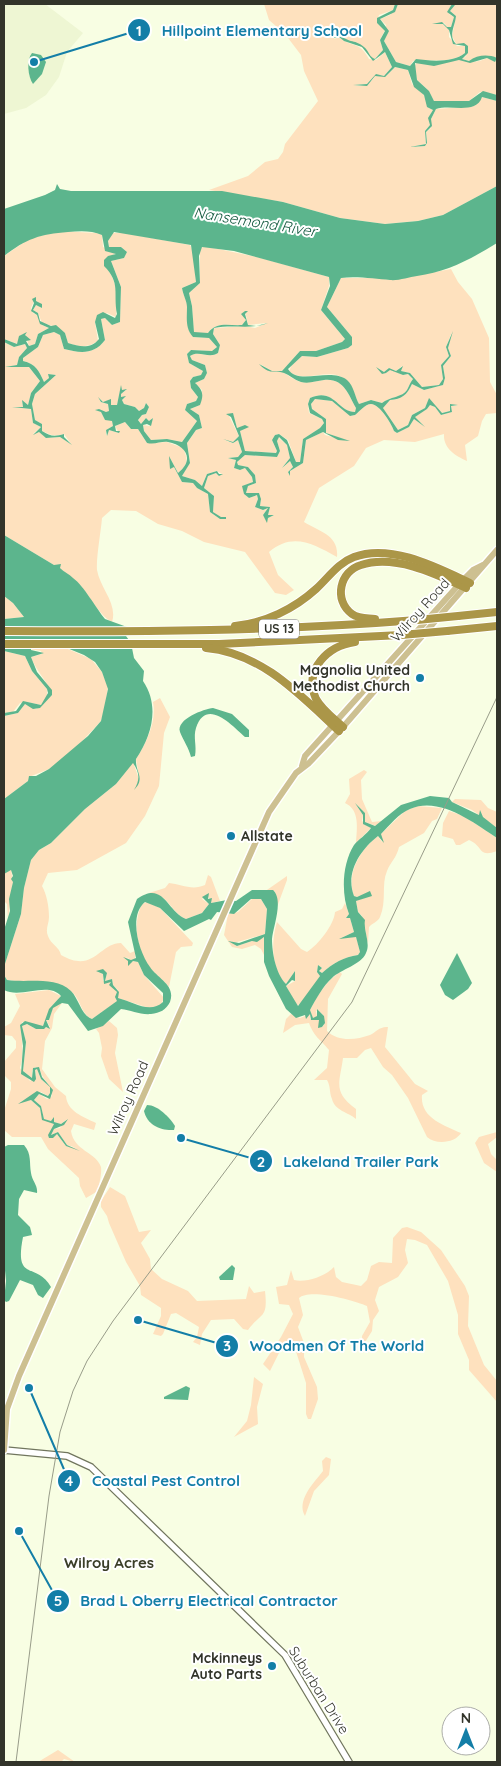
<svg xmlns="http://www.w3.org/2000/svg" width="501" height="1766" font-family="Quicksand,sans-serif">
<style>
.built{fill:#eef6d3}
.green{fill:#fee1be}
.water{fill:#5cb58d}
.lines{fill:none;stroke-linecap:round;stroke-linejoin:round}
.secondary-casing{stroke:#71765e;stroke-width:8}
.primary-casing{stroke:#fff;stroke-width:9}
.motorway-casing{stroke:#fff;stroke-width:10}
.secondary{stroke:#fff;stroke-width:5.5}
.primary{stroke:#cdc091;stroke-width:6}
.motorway{stroke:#ab9648;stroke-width:8}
.rail{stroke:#989c89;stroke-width:1}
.motorway-bridge-casing{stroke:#fff;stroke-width:10;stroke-linecap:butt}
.motorway-bridge{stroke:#ab9648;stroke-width:8}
.poi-dot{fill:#137ea7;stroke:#fff;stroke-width:2}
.labels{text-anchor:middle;stroke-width:4;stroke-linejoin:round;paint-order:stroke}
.shield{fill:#fff;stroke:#70716a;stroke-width:1}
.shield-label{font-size:12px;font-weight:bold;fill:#32342a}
.street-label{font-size:14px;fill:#32342a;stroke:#fff}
.poi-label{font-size:14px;font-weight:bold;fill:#32342a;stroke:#fff;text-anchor:end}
.water-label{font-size:15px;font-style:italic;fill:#13593e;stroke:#fff}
.neighbourhood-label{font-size:15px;font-weight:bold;fill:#3a3e28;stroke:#fff}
.leader{fill:none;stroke:#137ea7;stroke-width:2}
.callout-dot{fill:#137ea7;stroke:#fff;stroke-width:2}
.mark-label{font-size:15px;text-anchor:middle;font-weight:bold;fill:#fff}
.callout-label{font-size:15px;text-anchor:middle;font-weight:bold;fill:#137ea7;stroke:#fff;stroke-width:4;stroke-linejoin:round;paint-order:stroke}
</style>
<rect width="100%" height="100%" fill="#f8fee3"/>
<polygon class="built" points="4,4 45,4 83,33 67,52 59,77 46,95 26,108 4,114"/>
<g class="green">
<path d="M 264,4 L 395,4 L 393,10 L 379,15 L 377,23 L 385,30 L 380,40 L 383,50 L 375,59 L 371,58 C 361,40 349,46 338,32 L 334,39 L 339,37 C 351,48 359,40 369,59 L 376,60 L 385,52 L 392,67 L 384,76 C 373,73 374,79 367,84 L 354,85 C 365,87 369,85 375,76 L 386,76 L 395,67 L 408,70 L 412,84 L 424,95 L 429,108 L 433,110 L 429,117 L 430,125 L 425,131 L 426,144 L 411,147 L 425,146 L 427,143 L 426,132 L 431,128 L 431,119 L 436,109 L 474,106 L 482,97 L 497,101 L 497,186 L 443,215 L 418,221 L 385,224 L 340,218 L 283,202 L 209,190 L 248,176 L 265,162 L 278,159 L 283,152 L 285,144 L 318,101 L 304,71 L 301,55 L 285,34 L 269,20 Z"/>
<path d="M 398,4 L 452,4 L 449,14 L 454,17 L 451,27 L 447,27 L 444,23 L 433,24 L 443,24 L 449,29 L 449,37 L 457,46 L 465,46 L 465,53 C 452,64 429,59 413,61 L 410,66 L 396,62 L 384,41 L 386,25 L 380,19 L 390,15 Z"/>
<polygon points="455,4 497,4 497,58 484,56 469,61 462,59 466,56 468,46 456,44 452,36 456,16 450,11"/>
<path d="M 487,58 L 497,61 L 497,95 L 480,92 L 469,101 L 434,101 L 427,89 L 417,80 L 414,67 L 417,62 C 433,67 445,60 460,60 C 472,61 474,64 487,58 Z"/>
<path d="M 59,231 L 97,233 L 102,235 L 103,247 L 118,253 L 114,254 L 106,267 C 118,283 118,297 116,317 L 107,313 L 95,322 L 98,341 C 88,348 79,347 68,343 L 65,333 L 53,326 L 42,323 L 38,313 L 33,310 L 36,305 L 42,308 L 42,306 L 34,301 L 31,308 L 33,313 L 37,315 L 42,325 L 49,328 L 38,334 L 35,344 L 29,346 L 25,334 L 21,335 L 17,344 L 4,339 L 4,256 L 29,239 Z"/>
<path d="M 112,233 L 124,233 L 190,245 L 193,251 L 196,282 L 182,288 C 183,295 186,298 187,304 C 190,316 184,326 193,337 L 209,338 L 217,347 L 212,351 L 191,350 L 187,354 L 189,363 L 203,371 L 201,375 L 193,377 L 190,381 L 191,388 L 198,397 L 196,401 L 187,404 L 185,410 L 197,421 L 182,442 L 167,439 L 151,440 L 144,431 L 143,425 L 150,426 L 153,418 L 149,421 L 146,418 L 141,424 L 138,419 L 142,415 L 146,414 L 149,407 L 146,403 L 144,408 L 139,411 L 135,407 L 124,404 L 122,400 L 125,397 L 121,397 L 121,394 L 126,390 L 122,390 L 121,387 L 117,405 L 110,405 L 111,400 L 103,402 L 99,398 L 101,402 L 108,404 L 109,411 L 106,413 L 99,409 L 96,410 L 101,412 L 105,420 L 112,420 L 113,426 L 106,430 L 106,436 L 109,430 L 119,433 L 115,426 L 125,422 L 131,429 L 138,429 L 147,443 L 167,442 L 183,448 C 188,459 189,464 178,473 L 170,458 L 170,468 L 174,467 L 182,482 L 193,483 L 197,488 L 208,494 L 210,512 L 220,519 L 226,517 L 221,518 L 213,512 L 214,496 L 204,488 L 208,476 L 216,473 L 219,476 L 222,474 L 217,471 L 207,474 L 202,486 L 195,480 L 182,476 L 190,462 L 187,443 L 196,430 L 202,428 L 199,415 L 190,409 L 200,405 L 202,390 L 195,383 L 204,379 L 207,373 L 205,365 L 192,360 L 190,356 C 199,350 209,359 218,353 L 220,345 L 213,334 L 214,328 L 245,326 L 255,328 L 267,323 L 248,325 L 245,311 L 242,314 L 246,320 L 242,325 C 229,326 217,321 208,333 L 194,333 L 192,306 L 189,293 L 200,283 L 200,249 L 204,246 L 257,257 L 329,277 L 329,286 L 321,310 L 345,339 L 342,342 L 316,351 L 300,351 L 282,371 L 272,371 L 260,364 C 268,374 274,369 284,373 C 290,376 294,380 301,382 C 310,383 316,381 324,380 C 344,378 348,394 356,408 L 355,412 C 338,412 334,387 310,398 L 308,404 L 309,413 L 322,419 L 324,423 L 320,428 L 303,439 L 300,462 L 296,462 L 288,440 L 279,434 L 275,435 L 272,440 L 277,451 L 276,453 L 245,451 L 240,431 L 248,426 L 237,428 L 233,414 L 228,414 L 239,436 L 233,442 L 224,440 L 233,443 L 238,440 L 242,452 L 238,457 L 228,458 L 236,460 L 234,468 L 240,470 L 245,468 L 252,477 L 253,482 L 243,486 L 244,494 L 249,498 L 257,495 L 258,499 L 255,507 L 263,510 L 268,508 L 263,515 L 267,521 L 268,518 L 274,515 L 268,515 L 270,507 L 260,506 L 261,499 L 259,493 L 246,493 L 248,486 L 256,483 L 255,475 L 248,467 L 238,465 L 237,462 L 245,455 L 277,457 L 280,451 L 277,441 L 278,437 L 287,445 L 290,458 L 282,468 L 290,461 L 293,467 L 288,472 L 290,476 L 290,471 L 303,463 L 306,440 L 323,432 L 325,435 L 348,441 L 326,433 L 326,419 L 312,409 L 311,404 L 315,399 L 332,401 L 351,416 L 355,415 C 359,412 365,404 371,404 C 380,404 392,425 394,431 L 397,433 L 409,427 L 414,419 L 424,426 L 414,417 L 427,409 L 430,405 L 435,407 L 441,415 L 452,412 L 451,406 L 458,406 L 450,404 L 450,411 L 441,413 L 429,399 L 425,408 L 412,415 L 408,425 L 398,430 L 383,408 L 390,400 C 402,399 407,395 412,384 L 424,390 L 443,385 L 445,378 L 443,366 L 451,356 L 448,348 L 452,332 L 446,347 L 449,356 L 441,365 L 443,379 L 439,385 L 422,387 L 410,373 L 401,371 L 402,366 L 396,371 L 389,368 L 384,372 L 378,368 L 382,373 L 386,373 L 390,369 L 403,375 L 408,374 L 413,379 C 410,383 409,386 407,390 C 403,397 389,397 382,403 L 371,400 L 359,404 C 355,397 353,386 346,380 C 329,366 307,384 289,372 L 291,366 L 302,356 L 317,357 L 348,348 L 352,345 L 352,337 L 327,307 L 341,278 L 377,278 L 392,280 L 451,269 L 458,282 L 472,299 L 489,338 L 490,382 L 497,395 L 497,413 L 486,414 L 482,421 L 478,436 L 465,445 L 467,461 C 455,456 443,448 444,434 L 415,442 L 384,440 L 366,448 L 354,466 L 319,488 L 304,522 C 320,532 339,535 337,557 C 313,544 293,532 269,552 L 278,575 L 294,590 L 286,595 L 275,593 L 245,552 L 204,542 L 182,531 L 158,524 L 136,511 L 111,510 L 102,518 C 101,531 96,558 97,570 C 100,588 118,604 112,622 C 100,616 90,597 81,586 C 75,579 67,575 60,568 L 60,565 L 54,565 L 4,535 L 4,342 L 14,347 L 25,344 L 27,348 L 19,357 L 17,365 L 6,367 L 29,367 L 40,381 L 31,393 L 28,405 L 22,401 L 23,407 L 13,407 L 31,409 L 33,423 L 41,427 L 33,434 L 39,432 L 47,438 L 60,437 L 71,444 L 64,434 C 53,437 51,435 42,431 L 42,424 L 35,420 L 32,404 L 35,394 L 56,375 L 48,374 L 49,378 L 44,382 C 39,371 36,364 23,361 L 23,358 L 38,347 L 43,335 L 54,332 L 60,335 L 64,349 C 80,353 94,355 105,340 L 101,319 L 105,318 L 112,325 L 120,322 L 121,287 L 111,261 L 124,258 L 127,252 L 121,247 L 109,247 L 108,241 Z"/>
<polygon points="4,596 13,603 24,617 4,619"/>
<path d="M 61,646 L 91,659 L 102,672 L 108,687 L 105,707 L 101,721 L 72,752 L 49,769 L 29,777 L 28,781 L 4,799 L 4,716 L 18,713 L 25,704 L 36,709 L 52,695 C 47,680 36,671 31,657 L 42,654 L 41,651 L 30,649 Z"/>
<polygon points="4,651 25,656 32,671 47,689 47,697 41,705 27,702 20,703 13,712 4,713"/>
<path d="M 160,698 L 170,717 L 164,733 L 159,786 L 145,816 L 126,843 L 77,870 L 48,873 L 42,886 C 47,895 49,907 49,917 C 49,924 45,929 48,936 C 51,945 59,946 61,955 C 94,974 99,943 121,943 L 130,953 L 135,951 L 135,959 L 131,960 L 126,957 L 129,961 L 128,965 L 133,961 L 138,962 L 144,975 L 164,998 L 161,1005 L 149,1008 L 118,998 L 118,990 L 113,985 L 112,979 L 105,981 L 107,973 L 98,972 L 103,974 L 103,981 L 111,982 L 117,992 L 118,1001 L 92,1019 C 82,1015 81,1002 74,994 C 57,976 29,984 7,980 L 4,975 L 4,967 L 21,914 L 24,888 L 31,860 L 39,850 L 51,843 L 85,809 L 116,784 L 133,762 L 140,782 L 136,759 C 146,744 157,721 153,702 Z"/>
<path d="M 364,770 L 367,772 L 361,780 L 362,799 L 372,822 L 382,821 L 376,826 L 365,822 L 365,813 L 356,804 L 363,815 L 362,821 L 371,828 L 356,843 C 357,828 360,810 345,803 L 350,794 L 349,779 Z"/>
<polygon points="455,799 481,800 488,808 497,812 497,828 472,810 452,802"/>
<path d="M 418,806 L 442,808 L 437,819 L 432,821 L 424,833 L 399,847 C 397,857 390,863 387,871 C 381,885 387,901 380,917 C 378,922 372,923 369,927 L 368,943 L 362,916 L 358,912 L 356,901 L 369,896 L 367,894 L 357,897 L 354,896 C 346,873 360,850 378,836 L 382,842 L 381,834 L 405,811 Z"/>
<path d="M 449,811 L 464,816 L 497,838 L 497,851 C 477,858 484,846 469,840 L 460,845 L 456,845 L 453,839 L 442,836 L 443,823 Z"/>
<polygon points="11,869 13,882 8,919 7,904 4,901 4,874"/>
<path d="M 208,875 L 211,877 L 220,901 L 211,903 L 211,900 L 206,895 L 202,899 L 209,904 L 202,913 L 186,919 C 171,913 169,894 149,893 L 165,888 L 169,883 C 181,884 192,891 205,885 Z"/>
<polygon points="287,876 287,880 277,907 275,891 264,892"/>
<polygon points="253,898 261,899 267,909 265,934 234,943 229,940 237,946 264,937 264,955 261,949 255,945 242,949 232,947 224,935 228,914 238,912"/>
<path d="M 147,902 L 160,908 L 193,943 L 192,946 L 181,947 L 176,952 L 169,987 C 164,980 156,975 150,968 C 137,950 132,924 142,904 Z"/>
<path d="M 345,903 L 349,914 L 346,918 L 350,918 L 354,932 L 341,938 L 356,936 L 360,952 L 358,955 C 344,957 333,963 322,973 L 319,971 L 322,968 L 318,965 L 317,972 L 320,976 L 307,997 L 297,1006 L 286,986 L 295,981 L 295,971 L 286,984 C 271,969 271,941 277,922 L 301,949 L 307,952 C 318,945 334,925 335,912 L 342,909 Z"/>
<path d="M 340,972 L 342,974 L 328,999 L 327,1031 C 338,1042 356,1040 370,1035 C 376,1032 380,1026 388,1027 L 385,1047 L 415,1084 L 428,1091 L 422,1095 C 420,1118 444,1125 461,1133 C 455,1143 436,1145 427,1137 L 408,1098 L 392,1075 L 383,1067 L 371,1048 L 365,1050 L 357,1058 L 343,1058 C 340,1082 332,1092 356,1109 L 356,1119 C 348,1112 335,1111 332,1099 C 329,1092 331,1087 327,1080 L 314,1080 L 327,1068 L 329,1050 C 320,1039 314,1037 309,1023 L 295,1025 L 283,1033 L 286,1019 L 291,1014 L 300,1018 L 310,1014 L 310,1019 L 319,1020 L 322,1027 L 324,1025 L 324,1016 L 318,1010 L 316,1011 L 317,1016 L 313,1019 L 310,1010 C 317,996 326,981 340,972 Z"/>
<path d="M 49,990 L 61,996 L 52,1006 L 43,1026 C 36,1028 29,1022 22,1022 C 20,1038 25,1052 20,1068 L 30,1081 L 36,1076 L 35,1070 L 37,1069 L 41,1079 L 50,1087 L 50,1093 L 48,1096 L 41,1092 L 20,1102 L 31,1100 L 40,1108 C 42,1120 44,1119 54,1124 L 49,1136 L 57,1134 L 66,1146 L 77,1148 L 67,1145 L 58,1132 L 51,1135 L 54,1129 L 60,1128 L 67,1119 L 61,1124 L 44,1119 L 41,1106 L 34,1100 L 39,1094 L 47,1099 L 52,1096 C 50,1082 43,1081 40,1070 L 35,1067 L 32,1071 L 32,1078 L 23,1071 L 26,1042 L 22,1026 L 27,1024 L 36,1029 L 50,1027 L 46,1020 L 49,1020 L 53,1007 L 62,1003 L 54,1014 L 52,1028 L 45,1041 L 42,1069 L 55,1087 L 66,1096 C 67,1111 83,1117 96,1123 L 94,1130 L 74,1124 L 71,1131 C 74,1151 96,1152 101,1167 C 102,1174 99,1184 98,1191 L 86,1198 L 80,1186 L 79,1178 L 48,1149 L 41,1137 L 12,1137 L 4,1130 L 4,1111 L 11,1089 L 11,1082 L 4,1075 L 4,1062 L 16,1048 L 16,1041 L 12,1036 L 4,1035 L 4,1027 L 11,1023 L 20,1006 L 15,994 Z"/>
<polygon points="109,1021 117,1028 118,1035 115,1053 123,1092 109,1079 101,1056 102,1048 99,1033 96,1029"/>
<polygon points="497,1132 497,1137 488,1144 491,1154 497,1160 497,1172 484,1163 475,1143 479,1137"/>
<path d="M 110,1187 L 125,1196 L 139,1232 L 151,1230 L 141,1243 L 150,1259 L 151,1269 L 162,1279 L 188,1291 L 197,1301 L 246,1299 L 249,1286 L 254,1293 L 265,1291 C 268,1319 262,1311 248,1330 L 243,1329 L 234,1319 L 211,1320 L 202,1334 L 200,1345 L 193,1342 L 197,1337 L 199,1327 L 176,1313 L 171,1314 L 163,1334 L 161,1336 L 153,1334 L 161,1316 L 161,1308 L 141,1295 L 140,1286 L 126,1262 L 109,1223 L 107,1216 L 101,1207 L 101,1201 Z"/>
<path d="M 407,1227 L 421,1232 L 441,1250 L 465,1286 L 469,1296 L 468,1326 L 484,1365 L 497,1381 L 497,1402 L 469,1370 L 469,1360 L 458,1334 L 458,1315 L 448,1281 L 427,1245 L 415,1240 L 407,1239 L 405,1250 L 408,1263 L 398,1277 L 379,1287 L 375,1300 L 379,1311 L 373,1320 L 372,1331 L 362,1347 L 362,1336 L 370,1322 L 367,1306 C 354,1300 309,1288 299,1298 L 303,1315 L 298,1327 L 304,1343 L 304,1357 L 317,1387 L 318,1399 L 311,1419 L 308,1419 L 306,1414 L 306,1383 L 293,1342 L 285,1341 L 270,1371 L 263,1364 L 281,1337 L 293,1314 L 289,1305 L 279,1304 L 276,1287 L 287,1285 L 291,1270 L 294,1280 C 306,1283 326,1276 334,1267 L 336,1277 L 342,1282 L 361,1286 L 367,1280 L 371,1266 L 379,1262 L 392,1263 L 393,1238 L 402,1228 Z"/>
<polygon points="254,1377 263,1384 257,1407 258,1424 234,1437 247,1421 251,1405"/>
<path d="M 326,1457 L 331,1459 L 329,1475 L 314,1491 L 305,1516 C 296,1500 314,1483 323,1471 L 322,1461 Z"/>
<polygon points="58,1750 75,1762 64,1759 61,1762 38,1762"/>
</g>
<g class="water">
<path d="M 395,4 L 398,4 L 395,12 L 380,19 L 389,31 L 384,41 L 396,62 L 410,66 L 416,59 C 430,61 453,63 465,53 L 465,46 L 453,44 L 449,30 L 443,24 L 432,24 L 442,22 L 447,27 L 451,27 L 454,17 L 447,12 L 452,4 L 455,5 L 450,11 L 456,16 C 455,27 448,35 456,44 L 464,43 L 468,46 L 468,53 L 462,59 L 469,61 C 477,55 488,54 497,58 L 495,62 L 487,58 L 470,63 L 459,60 L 434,66 L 415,63 L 417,80 L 429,91 L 434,101 L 469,101 L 483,91 L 497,95 L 497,101 L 482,97 C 476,115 451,104 436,109 L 431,119 L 432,126 L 426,132 L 427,143 L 425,146 L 410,147 L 426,144 L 425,131 L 430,125 L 428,118 L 433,110 L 427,107 L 424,95 L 414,87 L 408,70 L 395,67 L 385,77 L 375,76 L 367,86 L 353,85 L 367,84 L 376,74 L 384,76 L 392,67 L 385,52 L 373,61 L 362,47 L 344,41 L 339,37 L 333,38 L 338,35 L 337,31 C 348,45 354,38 364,47 C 369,51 369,57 375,59 L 383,50 L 380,40 L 385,31 L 377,23 L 377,18 L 393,10 Z"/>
<path d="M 32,53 L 41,55 L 46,62 L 42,74 L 33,84 C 28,77 26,60 32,53 Z"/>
<path d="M 57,184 L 60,189 L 71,191 L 222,191 L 283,202 L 340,218 L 385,224 L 418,221 L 443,215 L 497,186 L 497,243 C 471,259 447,272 417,276 C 409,277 398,281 390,280 C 376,279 357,276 341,278 L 327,307 L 352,337 L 352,345 L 348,348 L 317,357 L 302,356 L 288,369 C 298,386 330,367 347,380 C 354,386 355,397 359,404 L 371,400 L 382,403 C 389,397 403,397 407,390 C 409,386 410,383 413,379 L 408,374 L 403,375 L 390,370 L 386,373 L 382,374 L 376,367 L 384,372 L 389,368 L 396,371 L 403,366 L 401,371 L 410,373 L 422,387 L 439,385 L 443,379 L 441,365 L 449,356 L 446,347 L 453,331 L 448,348 L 451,356 L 443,366 L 445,378 L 443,385 L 424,390 L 412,384 C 407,395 402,399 390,400 L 383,408 L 398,430 L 408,425 L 412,415 L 425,408 L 429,398 L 442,413 L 450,411 L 450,404 L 458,405 L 451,406 L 452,412 L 441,415 L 435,407 L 430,405 L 427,409 L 415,417 L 425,427 L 414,419 L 409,427 L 397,433 L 394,431 C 392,425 380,404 371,404 C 365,404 359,412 355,415 L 350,416 L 332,401 L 315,399 L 311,404 L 312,409 L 326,419 L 326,433 L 350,441 L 338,440 L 323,432 L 306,440 L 303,463 L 290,471 L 290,476 L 288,472 L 293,467 L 290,461 L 282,468 L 290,458 L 287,445 L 279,437 L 277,441 L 280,451 L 277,457 L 245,455 L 237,462 L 238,465 L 248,467 L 255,475 L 256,483 L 248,486 L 246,493 L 259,493 L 261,499 L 260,506 L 270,507 L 268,515 L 274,515 L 268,518 L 267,523 L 263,515 L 268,508 L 263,510 L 255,507 L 258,499 L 257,495 L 249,498 L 244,494 L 242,486 L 253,482 L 252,477 L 245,468 L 240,470 L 234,468 L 236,460 L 228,458 L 238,457 L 242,452 L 238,440 L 233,443 L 223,439 L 233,442 L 239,436 L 231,417 L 226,414 L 233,413 L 237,428 L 245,425 L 249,427 L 240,431 L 245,451 L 276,453 L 277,451 L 272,440 L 275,435 L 279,434 L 287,440 L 296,462 L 300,462 L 303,439 L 320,428 L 324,423 L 322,419 L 310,413 L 308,404 L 310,398 C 334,387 338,412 355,412 L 356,408 C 348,394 344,378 324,380 C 316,381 309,384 301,382 C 294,380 290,375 284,373 C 272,369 271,376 259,364 L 272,371 L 282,371 L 300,351 L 316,351 L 342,342 L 345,339 L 321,310 L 330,286 L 329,277 L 234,251 L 202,247 L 199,256 L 200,283 L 189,293 L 192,306 L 194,332 L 208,333 C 217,321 229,326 242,325 L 246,320 L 241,314 L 245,311 L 248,311 L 245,314 L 248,325 L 256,326 L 268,323 C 251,330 233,324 214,328 L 213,334 L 220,345 L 218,353 C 209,359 199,350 190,356 L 192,360 L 205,365 L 207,373 L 204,379 L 195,383 C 203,390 204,395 200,405 L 190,409 L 199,415 L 202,428 L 196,430 L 187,443 L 190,463 L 182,476 L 195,480 L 202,486 L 207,474 L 217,471 L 219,474 L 223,474 L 219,476 L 216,473 L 208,476 L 204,488 L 214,496 L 213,512 L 221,517 L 226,517 L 226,519 L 220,519 L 210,512 L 208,494 L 197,488 L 193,483 L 182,482 L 174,467 L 170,469 L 169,456 L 178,473 C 195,460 186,445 168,442 C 161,441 155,445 147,443 L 138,429 L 131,429 L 125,422 L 115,426 L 116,431 L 120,431 L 119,433 L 109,430 L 107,436 L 106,430 L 113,426 L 112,421 L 105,420 L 101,412 L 95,410 L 99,409 L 106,412 L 109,411 L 108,404 L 101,402 L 98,397 L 103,402 L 111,399 L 111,405 L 117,405 L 121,385 L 122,390 L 127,389 L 121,394 L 121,397 L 126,396 L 122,400 L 124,404 L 135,407 L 139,411 L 144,408 L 146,403 L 149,407 L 146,414 L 142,415 L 138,420 L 141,424 L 146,418 L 149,421 L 153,418 L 151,426 L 147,424 L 143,425 L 144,431 L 151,440 L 167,439 L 182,442 L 197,421 L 185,410 L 187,404 L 196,401 L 198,397 L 191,388 L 190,381 L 193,377 L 201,375 L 203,371 L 189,363 L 187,354 L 191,350 L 212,351 L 217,347 L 209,338 L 193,337 C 185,328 187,318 187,307 C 187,301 183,295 182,288 L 196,282 L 191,245 L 114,232 L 108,241 L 109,247 L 121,247 L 127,252 L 124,258 L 111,261 L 121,287 L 120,322 L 112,325 L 105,318 L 101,319 L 105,340 C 94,355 80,353 64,349 L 60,335 L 54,332 L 43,335 L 38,347 L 23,358 L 23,361 C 36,364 39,371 44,382 L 49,378 L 48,374 L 56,375 L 35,394 L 32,404 L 35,420 L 42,424 L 42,431 C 50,436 54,437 64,434 L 64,437 L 72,445 L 60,437 L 46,438 L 39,432 L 33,435 L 41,427 L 33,423 L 31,409 L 12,407 L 23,407 L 22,400 L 28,405 L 31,393 L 40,381 L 29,367 L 5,367 L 17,365 L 19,357 L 27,348 L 25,344 L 14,347 L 4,342 L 4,339 L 17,344 L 19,336 L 27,332 L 25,335 L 31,340 L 26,341 L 29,346 L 35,344 L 38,334 L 49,328 L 40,324 L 37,315 L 31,311 L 34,303 L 32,299 L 36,297 L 36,301 L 42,304 L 42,308 L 36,305 L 33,310 L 38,313 L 40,321 L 51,326 L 56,325 L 65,333 L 68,343 C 80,347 91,349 99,339 L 95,322 L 97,315 L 103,312 L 115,318 L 117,314 C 113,293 121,283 104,266 L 104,260 L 108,256 L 116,254 L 105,251 L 102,235 C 91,230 79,231 68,232 C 40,234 26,239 4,256 L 4,209 L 45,195 L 55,190 Z"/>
<path d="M 4,535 L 54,565 L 61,564 L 60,568 C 64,572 69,574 73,578 C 84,586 96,608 105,619 L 127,627 L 126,636 L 131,643 L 134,658 L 144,671 L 143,681 C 160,706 152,735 136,759 C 135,772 146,778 134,790 C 140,780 140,773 133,763 L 116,784 L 85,809 L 51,843 L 39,850 L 31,860 L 24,888 L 21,914 L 4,967 L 4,930 L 10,911 L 9,899 L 13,882 L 11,879 L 13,876 L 11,870 L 4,874 L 4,799 L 28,781 L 29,776 L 36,776 L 49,769 L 88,736 L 101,721 L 108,689 L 102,672 L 95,662 L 84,655 L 62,646 L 31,647 L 31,650 L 44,653 L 31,657 L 37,672 L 52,690 L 52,695 L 40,708 L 33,709 L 25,704 L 18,713 L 4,716 L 4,713 L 16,711 L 23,701 L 41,705 L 48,693 L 47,689 L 32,671 L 25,656 L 4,651 L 4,619 L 24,617 L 13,603 L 4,596 Z"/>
<path d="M 213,708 L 232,714 L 249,730 L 249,737 L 245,737 C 232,725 206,697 196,728 C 193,737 197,746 195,756 L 191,757 C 189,748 183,740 180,732 C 176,719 204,709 213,708 Z"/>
<path d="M 430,796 L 449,798 L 452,802 L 479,815 L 480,810 L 483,817 L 497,828 L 497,838 C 474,823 440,796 410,809 C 399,813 389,826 381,834 L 384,843 L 378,836 C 360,850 345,873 354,896 L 357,897 L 370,891 L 372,896 L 356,901 L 358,912 L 365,920 C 363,931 371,943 366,953 C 361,965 341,969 332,978 C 323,986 316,999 310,1010 L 313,1018 L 317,1016 L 317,1009 L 324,1016 L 325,1023 L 322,1027 L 318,1028 L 319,1020 L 311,1020 L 310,1014 L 306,1019 L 305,1015 L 296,1018 L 286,1009 L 269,976 L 264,962 L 264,937 L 257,942 L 252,941 L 237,946 L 228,941 L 239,943 L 265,934 L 267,909 L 261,899 L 251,899 L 234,914 L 217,912 L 211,920 L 209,919 L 184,931 L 160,908 L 145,902 C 128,916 139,952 150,967 C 158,979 176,985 170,1002 C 166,1010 160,1013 151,1014 C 140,1015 131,1010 121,1009 L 103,1026 L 88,1031 L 68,1004 L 62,1003 L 53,1008 L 49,1020 L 46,1020 L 50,1029 L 46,1027 L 44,1029 L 36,1029 L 27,1024 L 22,1026 L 26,1042 L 23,1071 L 32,1078 L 33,1068 L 39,1067 L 42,1077 L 53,1090 L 50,1099 L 39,1094 L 34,1100 L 41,1106 L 44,1119 L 51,1121 L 54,1117 L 54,1122 L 61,1124 L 68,1119 L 64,1125 L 54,1129 L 51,1135 L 58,1132 L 67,1145 L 80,1151 L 66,1146 L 57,1134 L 53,1138 L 49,1138 L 48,1135 L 54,1124 L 42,1120 L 40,1108 L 31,1100 L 18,1104 L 37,1091 L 48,1096 L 50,1093 L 50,1087 L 41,1079 L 37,1069 L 35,1070 L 36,1079 L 34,1082 L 21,1074 L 23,1046 L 20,1025 L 25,1021 L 43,1026 L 49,1009 L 61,996 C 48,981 21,999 4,990 L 4,975 L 7,980 C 28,983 55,976 71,991 C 79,999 81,1015 92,1019 L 117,1001 L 115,997 L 117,992 L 109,985 L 111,982 L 104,984 L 103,974 L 96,971 L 103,969 L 107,973 L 105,981 L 112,979 L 113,985 L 119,992 L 118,998 C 133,1002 150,1014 163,1002 L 163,993 L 144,975 L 138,962 L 133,961 L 128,966 L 128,961 L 123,957 L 131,960 L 136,958 L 128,922 L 137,899 C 164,880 167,912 186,919 L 202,913 L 209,904 L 202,897 L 209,893 L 208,899 L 212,898 L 211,903 L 227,900 L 236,901 L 252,890 L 273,890 C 284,900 273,927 272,939 C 272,953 276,974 286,984 L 295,971 L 295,981 L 292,980 L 286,986 L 298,1006 L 320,976 L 317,972 L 318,965 L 322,968 L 319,971 L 322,973 C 333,963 344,957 358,955 L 360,952 L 356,937 L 339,939 L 354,932 L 350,918 L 346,918 L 349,914 C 341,894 342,864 354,845 C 359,839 366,835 371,828 L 363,824 L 363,815 L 355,803 L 365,813 L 365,822 L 375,826 L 401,805 Z"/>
<polygon points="457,953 472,983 468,989 453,1000 445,995 440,985"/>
<path d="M 147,1105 C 158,1105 170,1118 175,1126 L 174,1130 C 161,1131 147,1125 144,1111 Z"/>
<path d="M 8,1145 L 24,1145 C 32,1154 29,1163 31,1173 C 32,1181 38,1185 37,1193 L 24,1190 L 19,1199 L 18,1215 L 30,1227 L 32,1235 L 23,1237 C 14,1283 36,1261 51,1287 L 43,1298 L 38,1295 L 33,1285 L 20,1280 L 9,1301 L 6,1302 L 4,1300 L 6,1281 L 4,1260 L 4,1147 Z"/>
<polygon points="232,1265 235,1268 233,1280 220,1280 219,1277"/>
<polygon points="186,1386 190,1388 188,1400 164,1399 164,1397"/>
</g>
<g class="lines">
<g class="secondary-casing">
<polyline id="secondary" points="4,1450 67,1456 91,1467 285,1655 349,1762"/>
</g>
<g class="primary-casing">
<g id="primary">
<polyline points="302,766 305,756 463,580 473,570 483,565"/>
<polyline points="4,1450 7,1409 19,1376 269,812 296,773 309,763 343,727 497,550"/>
</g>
</g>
<g class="motorway-casing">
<g id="motorway">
<polyline points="458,616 497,612"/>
<path d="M 375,619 C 367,618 359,619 352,614 C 333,600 340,571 361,565 C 395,554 436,574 466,588"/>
<path d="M 235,626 C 265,623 294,609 316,589 C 329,577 338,563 354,557 C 391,543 438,568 470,583"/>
<path d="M 4,631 C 142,632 279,631 417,620"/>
<polyline points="447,631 497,626"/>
<polyline points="4,644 219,644 401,635"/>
<path d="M 206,648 C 262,653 300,695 339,731"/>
<path d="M 343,727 C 333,718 322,710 316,699 C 303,669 328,646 355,642"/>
</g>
</g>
<use href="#secondary" class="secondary"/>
<use href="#primary" class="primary"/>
<use href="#motorway" class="motorway"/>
<polyline class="rail" points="16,1762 49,1496 60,1432 73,1391 87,1361 113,1321 352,1002 497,697"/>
<g class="motorway-bridge-casing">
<g id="motorway-bridge">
<polyline points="417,620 458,616"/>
<polyline points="401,635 447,631"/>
</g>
</g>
<use href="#motorway-bridge" class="motorway-bridge"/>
</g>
<g class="poi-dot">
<circle cx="420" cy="678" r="5"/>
<circle cx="231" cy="836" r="5"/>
<circle cx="272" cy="1666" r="5"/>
</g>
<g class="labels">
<rect class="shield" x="259" y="619.5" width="40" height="19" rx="4"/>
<g class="shield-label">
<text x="279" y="633">US 13</text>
</g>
<g class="street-label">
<text transform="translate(420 610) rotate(-48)" y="5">Wilroy Road</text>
<text transform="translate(128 1098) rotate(-66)" y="5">Wilroy Road</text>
<text transform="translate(319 1690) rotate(58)" y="5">Suburban Drive</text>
</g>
<g class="poi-label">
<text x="410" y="675">Magnolia United<tspan x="410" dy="16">Methodist Church</tspan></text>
<text x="241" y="841" text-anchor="start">Allstate</text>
<text x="262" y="1663">Mckinneys<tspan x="262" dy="16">Auto Parts</tspan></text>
</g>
<g class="water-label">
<text transform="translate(255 222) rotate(9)" y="5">Nansemond River</text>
</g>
<g class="neighbourhood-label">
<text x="109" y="1568">Wilroy Acres</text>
</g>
</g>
<path class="leader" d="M34 62L139 30M181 1138L261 1161M138 1320L227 1346M29 1388L69 1481M19 1531L58 1601"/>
<g class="callout-dot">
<circle cx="34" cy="62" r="5"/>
<circle cx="181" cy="1138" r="5"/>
<circle cx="138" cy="1320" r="5"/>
<circle cx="29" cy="1388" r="5"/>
<circle cx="19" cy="1531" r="5"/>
<circle cx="139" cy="30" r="12"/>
<circle cx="261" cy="1161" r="12"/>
<circle cx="227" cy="1346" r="12"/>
<circle cx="69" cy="1481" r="12"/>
<circle cx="58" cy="1601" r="12"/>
</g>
<g class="mark-label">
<text x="139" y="36">1</text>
<text x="261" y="1167">2</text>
<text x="227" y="1351">3</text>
<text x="69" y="1486">4</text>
<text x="58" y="1606">5</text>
</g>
<g class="callout-label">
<text x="262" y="36">Hillpoint Elementary School</text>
<text x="361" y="1167">Lakeland Trailer Park</text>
<text x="337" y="1351">Woodmen Of The World</text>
<text x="166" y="1486">Coastal Pest Control</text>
<text x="209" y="1606">Brad L Oberry Electrical Contractor</text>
</g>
<rect width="501" height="1766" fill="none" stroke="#32342a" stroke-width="10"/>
<g transform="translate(466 1731)"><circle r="24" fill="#ffffff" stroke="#adaeaa"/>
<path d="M0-4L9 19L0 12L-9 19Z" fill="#137ea7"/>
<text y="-8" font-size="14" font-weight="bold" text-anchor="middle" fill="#32342a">N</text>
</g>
</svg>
